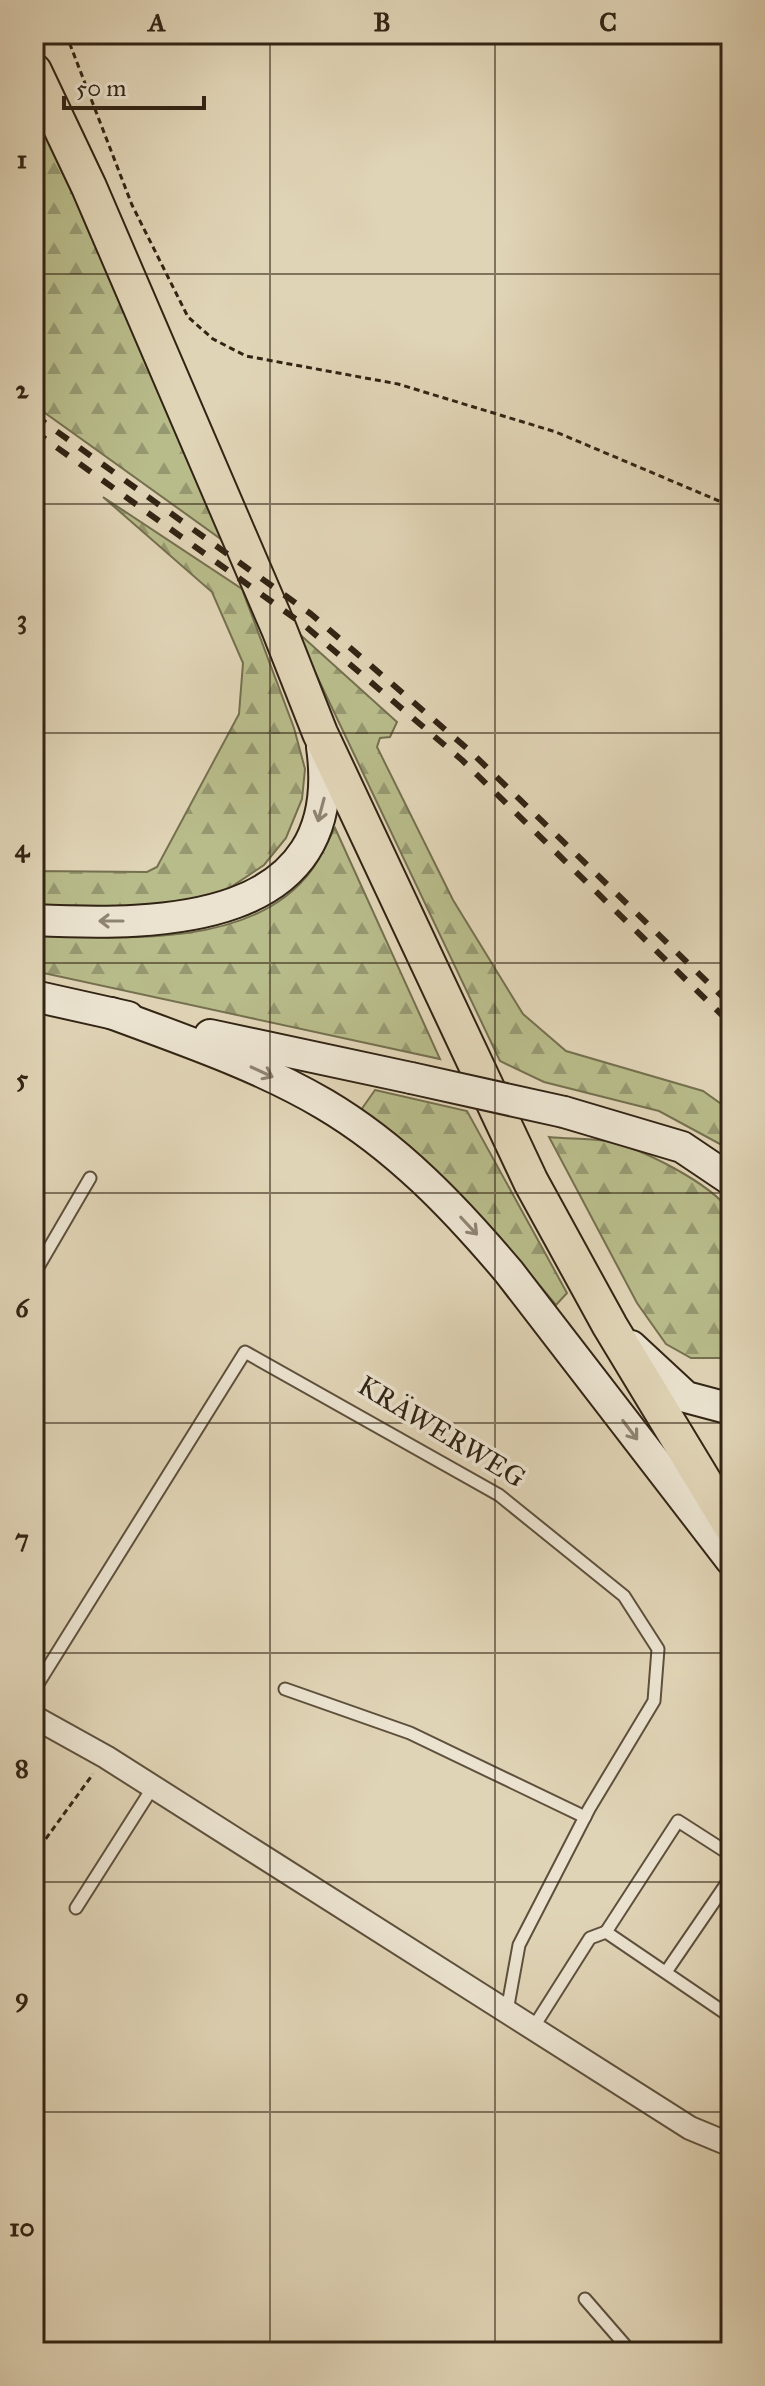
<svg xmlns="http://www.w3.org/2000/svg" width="765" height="2386" font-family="'IM FELL Great Primer',serif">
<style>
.forest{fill:url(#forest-firs);stroke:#75704f;stroke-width:2}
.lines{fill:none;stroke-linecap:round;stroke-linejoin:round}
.service-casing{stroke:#5e503c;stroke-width:15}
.minor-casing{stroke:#5e503c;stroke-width:26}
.secondary-casing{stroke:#322414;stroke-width:34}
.primary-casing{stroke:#322414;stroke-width:38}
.path{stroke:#322414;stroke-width:3;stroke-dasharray:6 4;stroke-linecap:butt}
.service{stroke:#ebe3d0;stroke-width:11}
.minor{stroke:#ebe3d0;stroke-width:22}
.secondary{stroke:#ebe3d0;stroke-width:30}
.primary{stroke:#e0d4b6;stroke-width:34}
.rail{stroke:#322414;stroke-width:6;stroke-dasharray:14 14;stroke-linecap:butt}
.secondary-bridge-casing{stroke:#322414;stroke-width:34;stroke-linecap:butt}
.secondary-bridge{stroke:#ebe3d0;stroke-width:30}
.oneway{stroke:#8e8472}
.grid{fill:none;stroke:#322414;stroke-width:2;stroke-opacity:0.55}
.labels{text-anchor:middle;stroke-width:7;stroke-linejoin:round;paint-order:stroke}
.street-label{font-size:28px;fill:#322414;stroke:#ebe3d0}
.neatline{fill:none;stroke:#322414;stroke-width:3}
.grid-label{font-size:26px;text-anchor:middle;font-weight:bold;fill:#322414}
</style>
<defs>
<pattern id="forest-firs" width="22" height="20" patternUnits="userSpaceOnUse" patternTransform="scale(2)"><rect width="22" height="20" fill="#b8bb8a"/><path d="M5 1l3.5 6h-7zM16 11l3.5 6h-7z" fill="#969870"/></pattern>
</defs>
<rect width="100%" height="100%" fill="#e0d4b6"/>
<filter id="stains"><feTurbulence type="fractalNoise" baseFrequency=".0025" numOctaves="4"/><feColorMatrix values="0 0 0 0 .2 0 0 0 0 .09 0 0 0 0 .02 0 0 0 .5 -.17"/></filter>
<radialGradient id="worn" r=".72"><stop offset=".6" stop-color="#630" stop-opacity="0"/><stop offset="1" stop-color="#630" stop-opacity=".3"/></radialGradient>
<g class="forest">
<polygon points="34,95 225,542 34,405"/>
<polygon points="103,497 242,589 294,728 305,769 302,799 286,838 264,865 225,891 171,907 34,905 34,871 147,872 157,867 239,714 243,663 212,592"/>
<polygon points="295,630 397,722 390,737 380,738 377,747 453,900 523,1014 566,1051 703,1091 731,1111 731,1150 659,1111 544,1082 500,1061"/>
<path d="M 335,828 L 440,1059 L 34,971 L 34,934 C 119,939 253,949 311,871 C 321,858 327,842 335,828 Z"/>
<path d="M 375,1090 L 467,1111 L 567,1293 L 556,1305 C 496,1233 436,1166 361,1110 Z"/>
<path d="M 549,1137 C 568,1139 588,1138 606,1141 C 642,1148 710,1183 731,1212 L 731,1358 L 691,1358 L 666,1344 L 637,1303 Z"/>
</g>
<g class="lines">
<g class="service-casing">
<g id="service">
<polyline points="34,1274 90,1178"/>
<polyline points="285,1689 410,1733 585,1817"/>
<polyline points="34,1690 245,1352 499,1495 624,1596 658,1649 654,1701 589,1809 519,1945 507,2011"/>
<polyline points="76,1908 153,1787"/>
<polyline points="606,1932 678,1821 731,1855"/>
<polyline points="666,1972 731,1877"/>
<polyline points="533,2028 590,1938 606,1932 731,2017"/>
<polyline points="585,2299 631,2352"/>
<polyline points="206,2349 208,2352"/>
</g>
</g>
<g class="minor-casing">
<polyline id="minor" points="34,1717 106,1757 690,2128 731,2145"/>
</g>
<g class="secondary-casing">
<g id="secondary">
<path d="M 34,920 C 160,926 347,926 322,747"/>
<polyline points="34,996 128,1017"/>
<path d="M 111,1013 C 183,1040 258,1065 324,1104 C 397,1147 455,1208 509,1272 L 731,1560"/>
<polyline points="210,1035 411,1078"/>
<polyline points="564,1112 682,1147 731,1180"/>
<polyline points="631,1346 686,1397 731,1409"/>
</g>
</g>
<g class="primary-casing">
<polyline id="primary" points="34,71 89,187 279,629 320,733 531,1182 610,1326 731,1526"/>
</g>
<g class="path">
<polyline points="66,34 132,205 188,317 213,339 246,356 398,384 556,432 731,506"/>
<polyline points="34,1855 93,1774"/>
</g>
<use href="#service" class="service"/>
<use href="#minor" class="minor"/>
<use href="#secondary" class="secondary"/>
<use href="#primary" class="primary"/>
<g class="rail">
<polyline points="34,415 311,614 470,751 731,1005"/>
<polyline points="34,431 304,625 462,760 731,1024"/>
</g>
<g class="secondary-bridge-casing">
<polyline id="secondary-bridge" points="411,1078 564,1112"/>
</g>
<use href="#secondary-bridge" class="secondary-bridge"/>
</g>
<defs><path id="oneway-shaft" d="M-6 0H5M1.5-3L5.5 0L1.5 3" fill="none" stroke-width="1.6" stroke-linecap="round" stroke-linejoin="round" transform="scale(2)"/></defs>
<g class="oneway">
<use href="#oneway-shaft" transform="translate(321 810) rotate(105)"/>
<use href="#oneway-shaft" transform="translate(111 921) rotate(180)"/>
<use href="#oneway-shaft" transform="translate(262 1072) rotate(25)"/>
<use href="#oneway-shaft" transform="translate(469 1226) rotate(47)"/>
<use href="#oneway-shaft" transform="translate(630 1430) rotate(53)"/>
</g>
<path class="grid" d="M 270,34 L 270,2352M 495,34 L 495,2352M 34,274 L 731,274M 34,504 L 731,504M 34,733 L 731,733M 34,963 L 731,963M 34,1193 L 731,1193M 34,1423 L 731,1423M 34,1653 L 731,1653M 34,1882 L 731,1882M 34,2112 L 731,2112"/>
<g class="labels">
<g class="street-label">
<text transform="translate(442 1431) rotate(31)" y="10">KRÄWERWEG</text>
</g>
</g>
<rect width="765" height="2386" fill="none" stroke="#e0d4b6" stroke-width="88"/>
<path d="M64 96v12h140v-12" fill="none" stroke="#322414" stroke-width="4"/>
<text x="76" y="96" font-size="24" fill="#322414" stroke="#ebe3d0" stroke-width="6" paint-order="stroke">50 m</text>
<rect x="44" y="44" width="677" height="2298" class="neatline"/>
<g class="grid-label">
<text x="157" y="31">A</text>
<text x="382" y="31">B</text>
<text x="608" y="31">C</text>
<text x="22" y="168">1</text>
<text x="22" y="398">2</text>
<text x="22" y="628">3</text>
<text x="22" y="857">4</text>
<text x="22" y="1087">5</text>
<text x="22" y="1317">6</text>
<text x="22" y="1547">7</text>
<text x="22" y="1777">8</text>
<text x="22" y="2006">9</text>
<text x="22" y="2236">10</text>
</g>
<rect width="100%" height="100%" filter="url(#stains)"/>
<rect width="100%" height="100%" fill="url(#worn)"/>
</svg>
